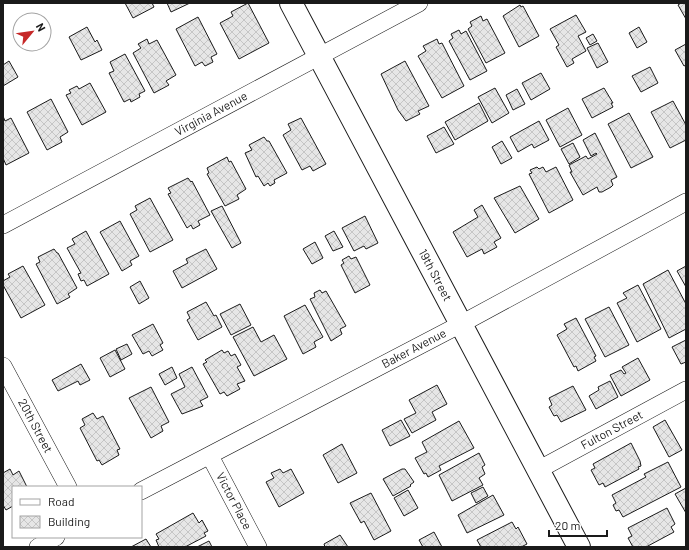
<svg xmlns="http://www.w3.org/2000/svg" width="689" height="550" font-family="Barlow,sans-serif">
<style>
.building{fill:url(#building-cross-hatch);stroke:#1a1a1a}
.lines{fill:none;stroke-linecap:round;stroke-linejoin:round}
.street-casing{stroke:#1a1a1a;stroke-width:18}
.secondary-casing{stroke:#1a1a1a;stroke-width:24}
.street{stroke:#fff;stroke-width:17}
.secondary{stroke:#fff;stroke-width:22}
.labels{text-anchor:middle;stroke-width:3;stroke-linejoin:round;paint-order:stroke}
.street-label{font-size:12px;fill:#1a1a1a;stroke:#fff}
</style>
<defs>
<pattern id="building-cross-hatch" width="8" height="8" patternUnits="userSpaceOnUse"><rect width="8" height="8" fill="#e6e6e6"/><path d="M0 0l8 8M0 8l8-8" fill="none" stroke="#c5c5c5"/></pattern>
</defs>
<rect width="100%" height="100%" fill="#fff"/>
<g class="building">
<polygon points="125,3 152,3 154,7 133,18"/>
<polygon points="167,3 190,3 171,12"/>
<polygon points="248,3 269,43 239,59 220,23 233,16 231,12"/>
<polygon points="681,3 686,3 686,19 678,5"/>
<polygon points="520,5 521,7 523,6 539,36 519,47 503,16"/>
<polygon points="576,15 586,32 578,36 586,51 572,59 574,63 567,67 556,47 559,45 550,29"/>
<polygon points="481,16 483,21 487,19 505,53 486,63 468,29 472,26 470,22"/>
<polygon points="198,17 217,54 211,57 213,62 205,66 202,62 195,66 176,29"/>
<polygon points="87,27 95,42 97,40 102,50 81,60 69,37"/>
<polygon points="639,27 647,42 637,48 629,33"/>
<polygon points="459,30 461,34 466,31 487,71 470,80 449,41 453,38 451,34"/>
<polygon points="593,34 597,41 590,45 586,38"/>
<polygon points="147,39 149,44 157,40 176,75 166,81 169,85 154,93 133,53 141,48 138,44"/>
<polygon points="437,39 439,44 442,43 464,86 442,98 418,56 426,51 423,46"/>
<polygon points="598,43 608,62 597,68 587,48"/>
<polygon points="686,44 686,65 684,66 675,50"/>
<polygon points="125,54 145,91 139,94 140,97 131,102 130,99 124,102 109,73 114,71 110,62"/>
<polygon points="9,61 18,77 3,86 3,65"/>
<polygon points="405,61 429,106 418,111 420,114 406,121 398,110 381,74"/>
<polygon points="650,67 658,83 641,92 632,76"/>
<polygon points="541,73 550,89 531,100 522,83"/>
<polygon points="90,83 106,112 82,125 66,95 71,93 69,90 77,86 79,89"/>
<polygon points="495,88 509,113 492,123 478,97"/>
<polygon points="604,88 613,103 611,103 613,107 592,118 582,99"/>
<polygon points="517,89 525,104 513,110 506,95"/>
<polygon points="51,99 68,132 60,137 62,142 47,150 27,112"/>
<polygon points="673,101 686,125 686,140 670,148 651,112"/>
<polygon points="479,103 488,121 455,140 445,122"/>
<polygon points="568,108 582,135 560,147 546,120"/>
<polygon points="629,113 653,157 631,168 608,124"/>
<polygon points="3,116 5,121 11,118 29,153 6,165 3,158"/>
<polygon points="301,118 326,164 313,171 310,166 302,170 283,135 291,130 288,124"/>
<polygon points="539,121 549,140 534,148 532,144 518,152 510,137"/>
<polygon points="444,127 454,144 436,153 427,136"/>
<polygon points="595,133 617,177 611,180 613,185 611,187 602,192 599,192 597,187 583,195 570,172 572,172 569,165 586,156 588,159 597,154 596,153 591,156 583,140"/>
<polygon points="264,137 267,141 269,141 287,173 274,180 275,183 270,186 268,183 264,186 258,176 256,177 245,153 252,150 249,145"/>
<polygon points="502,141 512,158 501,164 492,147"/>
<polygon points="573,143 580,157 569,164 561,149"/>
<polygon points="227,157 229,162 231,161 246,189 237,195 239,199 225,206 207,174 209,173 207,168"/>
<polygon points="537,167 539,169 543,167 546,172 556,167 573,200 549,213 529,174 532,173 530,170"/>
<polygon points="188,178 191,182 192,181 210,215 198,221 200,225 193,229 191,225 187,228 168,194 171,193 168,188"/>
<polygon points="520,186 539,219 515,233 494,198"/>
<polygon points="150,198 173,240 150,252 130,214 137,210 135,206"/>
<polygon points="482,205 501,238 494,242 497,247 484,254 482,249 467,257 453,232 478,217 474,210"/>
<polygon points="222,206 241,243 232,248 211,211"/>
<polygon points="365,216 378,243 366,249 364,246 354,251 342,228"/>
<polygon points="120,221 139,256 130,261 132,265 122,271 100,232"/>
<polygon points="86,231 109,274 87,286 84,280 81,281 78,274 81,273 67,248 75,244 72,239"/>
<polygon points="334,231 343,247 333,251 325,236"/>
<polygon points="315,242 323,258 312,264 303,249"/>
<polygon points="54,249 57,253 58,253 77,288 68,294 70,297 57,304 36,264 40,262 38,257"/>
<polygon points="206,249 217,269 182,288 173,271 188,263 186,259"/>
<polygon points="349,256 351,259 356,257 370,285 355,293 341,265 344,263 342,260"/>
<polygon points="23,266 45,305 21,318 3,285 3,281 10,277 8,274"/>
<polygon points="686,266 686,287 677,271"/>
<polygon points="668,270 686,304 686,329 669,338 643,284"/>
<polygon points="140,281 149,298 139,304 130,287"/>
<polygon points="638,285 661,329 637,342 617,303 627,298 623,293"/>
<polygon points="320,290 322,293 326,291 346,326 340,329 342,334 331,341 310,299 315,297 314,293"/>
<polygon points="206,302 214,316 216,315 222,327 198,340 187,320 190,318 187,312"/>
<polygon points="240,304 251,325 231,335 220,314"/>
<polygon points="305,305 323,337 314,342 316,347 303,354 284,316"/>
<polygon points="609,307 629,345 605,357 585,319"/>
<polygon points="576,318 596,356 594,357 596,361 578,371 576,366 574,367 557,335 567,329 564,324"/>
<polygon points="153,324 163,343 160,345 163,350 152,356 149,351 143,354 132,335"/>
<polygon points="253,327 261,342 274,335 287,359 254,376 233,337"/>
<polygon points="686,340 686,362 681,364 672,347"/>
<polygon points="127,344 132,354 121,360 116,349"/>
<polygon points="115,350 125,369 110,377 100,358"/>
<polygon points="222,350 224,353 228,351 231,356 235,354 241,365 237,367 245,381 237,384 240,389 227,396 224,392 220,394 203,364 207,362 205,360"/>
<polygon points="638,358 650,380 621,396 610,375 621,370 624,374 626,373 622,367"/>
<polygon points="81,364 90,380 80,385 78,381 58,391 52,380"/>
<polygon points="172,367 177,378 165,385 159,374"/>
<polygon points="192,367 208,397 200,401 203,406 182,414 171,394 185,387 179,374"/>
<polygon points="610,381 618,397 596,409 589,396 599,390 598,387"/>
<polygon points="437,385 447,404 432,412 436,420 412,433 404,419 416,413 409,400"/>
<polygon points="573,386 586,410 561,422 557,415 554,416 549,407 552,405 549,398"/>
<polygon points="151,387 169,422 161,426 163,431 151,438 129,398"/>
<polygon points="93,413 97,419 103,416 120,449 117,450 119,455 102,465 99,460 97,461 80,428 85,425 82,419"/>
<polygon points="401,420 410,436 390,446 382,430"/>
<polygon points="665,420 682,450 669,457 653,427"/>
<polygon points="459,421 474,448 439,466 441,470 428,477 426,473 424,474 415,458 427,452 422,442"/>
<polygon points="631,443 640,461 641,466 638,467 639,469 605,487 603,483 599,485 591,470 595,468 593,464"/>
<polygon points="342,444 357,473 338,483 323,455"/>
<polygon points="479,453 485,465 482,467 485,474 479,478 483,485 452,501 439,475"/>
<polygon points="668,462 681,487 623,517 619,510 616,511 613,505 616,503 612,495 646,477 644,474"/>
<polygon points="10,469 13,475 19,471 27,487 13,487 13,506 6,510 3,505 3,473"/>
<polygon points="280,469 283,473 291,469 304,493 279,507 266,482 274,478 271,473"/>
<polygon points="402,469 405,469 414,482 410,485 411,486 393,496 383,479"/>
<polygon points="483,487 488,496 476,503 471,493"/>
<polygon points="686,488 686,513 675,494"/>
<polygon points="408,490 418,508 404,516 394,498"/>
<polygon points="371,493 391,531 374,540 364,521 361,523 350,503"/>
<polygon points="493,495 504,515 467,533 458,515"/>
<polygon points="667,508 675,524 671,527 674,532 646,547 633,547 628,538 632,536 628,528"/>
<polygon points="193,513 199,523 202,520 208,531 204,533 206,536 185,547 159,547 156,540 159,539 156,534"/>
<polygon points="512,522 516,529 518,527 527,544 521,547 481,547 477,540"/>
<polygon points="434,532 442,547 423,547 419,540"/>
<polygon points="340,535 348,547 325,547 324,544"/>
<polygon points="146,539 151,547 131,547"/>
<polygon points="209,541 212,547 197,547"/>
</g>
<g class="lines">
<g class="street-casing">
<g id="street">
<path id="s1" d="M 3,225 L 419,3"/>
<path id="s2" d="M 3,366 L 68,487"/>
<path id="s3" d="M 210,456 L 258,547"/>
<path id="s4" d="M 538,470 L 686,390"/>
<path id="s5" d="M 141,491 L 461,324 L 686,202"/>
<polyline points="38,547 56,537"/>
</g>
</g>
<g class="secondary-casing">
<g id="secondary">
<path id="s6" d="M 291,3 L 579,547"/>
</g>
</g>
<use href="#street" class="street"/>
<use href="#secondary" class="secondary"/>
</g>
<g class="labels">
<g class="street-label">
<text dy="4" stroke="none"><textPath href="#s1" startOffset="236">Virginia Avenue</textPath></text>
<text dy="4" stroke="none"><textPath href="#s6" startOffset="308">19th Street</textPath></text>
<text dy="4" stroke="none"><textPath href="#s5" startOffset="308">Baker Avenue</textPath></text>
<text dy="4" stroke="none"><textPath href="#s2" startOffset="68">20th Street</textPath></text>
<text dy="4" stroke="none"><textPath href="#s4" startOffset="84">Fulton Street</textPath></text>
<text dy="4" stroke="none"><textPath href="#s3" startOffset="51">Victor Place</textPath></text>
</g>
</g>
<rect width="689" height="550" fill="none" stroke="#1a1a1a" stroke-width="8"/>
<rect x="12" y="486" width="130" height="52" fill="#ffffff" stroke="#a3a3a3"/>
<rect x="20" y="499" width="20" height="6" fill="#ffffff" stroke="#a3a3a3"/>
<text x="48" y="506" font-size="12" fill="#1a1a1a">Road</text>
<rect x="20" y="516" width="20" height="12" fill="url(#building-cross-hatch)" stroke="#a3a3a3"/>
<text x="48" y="526" font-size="12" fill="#1a1a1a">Building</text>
<g transform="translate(32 32) rotate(61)"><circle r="19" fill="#ffffff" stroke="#a3a3a3"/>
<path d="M0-3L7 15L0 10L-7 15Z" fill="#c62828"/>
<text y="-6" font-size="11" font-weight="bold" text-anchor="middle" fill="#1a1a1a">N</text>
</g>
<path d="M549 530v6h58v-6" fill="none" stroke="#1a1a1a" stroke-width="2"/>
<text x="555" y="530" font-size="12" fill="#1a1a1a" stroke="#ffffff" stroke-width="3" paint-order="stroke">20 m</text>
</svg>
